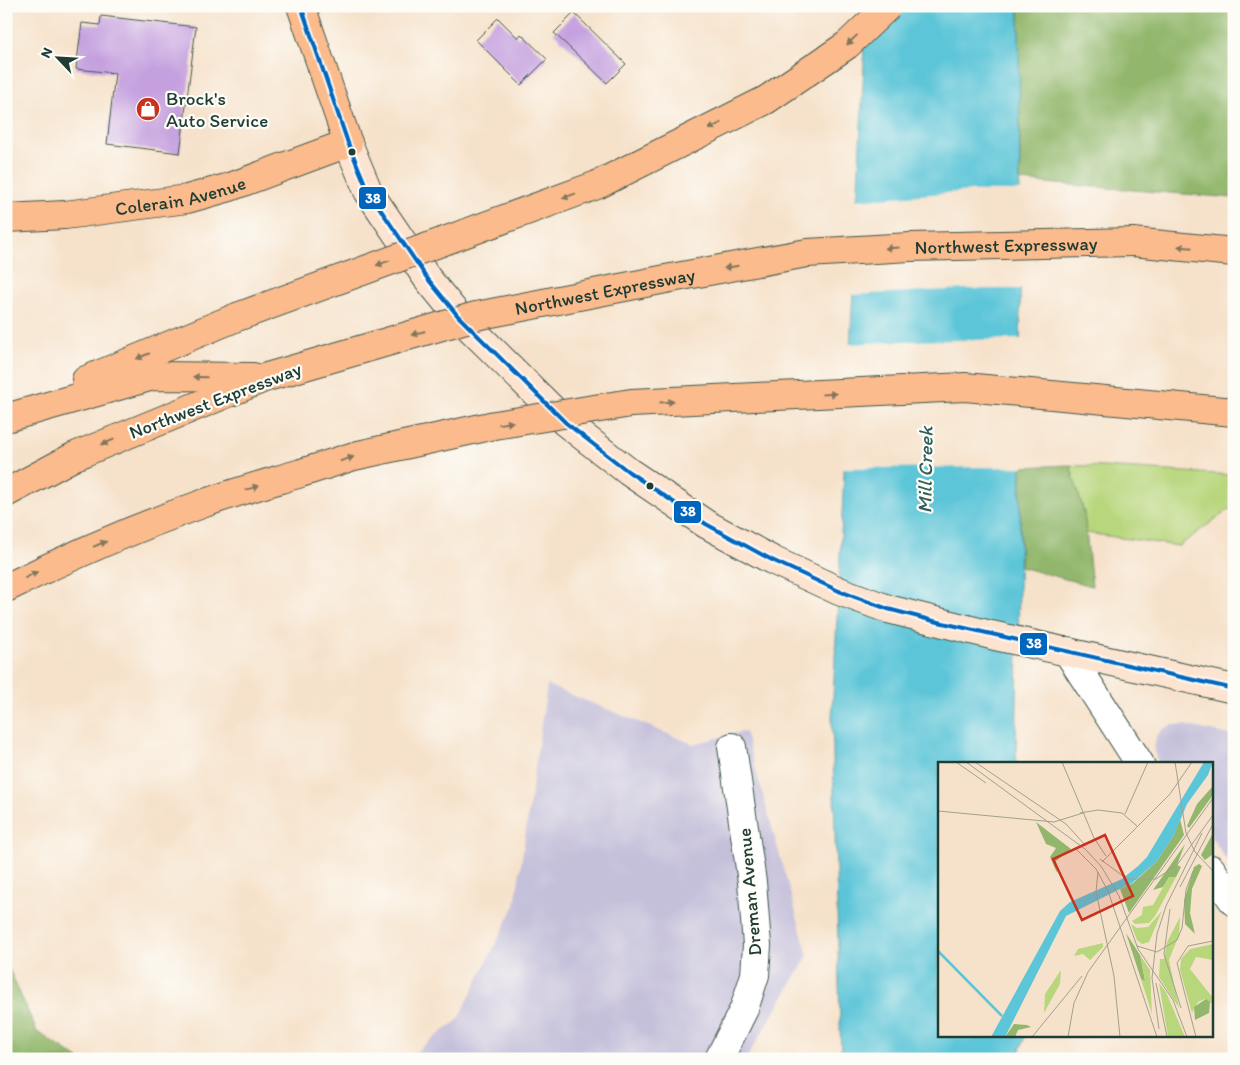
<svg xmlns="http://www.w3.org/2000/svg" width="1240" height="1065" font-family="Itim,sans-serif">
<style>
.industrial{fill:#c5c0da}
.green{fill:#b8d67c;stroke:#6c8a58}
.forest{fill:#92b76c;stroke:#587a50}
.water{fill:#5cc5d8;stroke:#3e8186}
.pier{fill:#f6e2cb}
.building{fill:#c5a0df}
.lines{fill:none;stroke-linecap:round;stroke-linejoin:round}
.minor-casing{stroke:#3f564b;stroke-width:30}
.tertiary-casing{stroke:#3f564b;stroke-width:30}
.secondary-casing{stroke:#3f564b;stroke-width:30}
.primary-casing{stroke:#3f564b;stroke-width:30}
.motorway-casing{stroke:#3f564b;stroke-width:30}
.minor{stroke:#fff;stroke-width:28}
.tertiary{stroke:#fff;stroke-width:28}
.secondary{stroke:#fde4d1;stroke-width:28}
.primary{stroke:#fbbb8c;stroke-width:28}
.motorway{stroke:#fbbb8c;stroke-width:28}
.motorway-bridge-casing{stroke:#3f564b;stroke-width:30;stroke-linecap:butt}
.motorway-bridge{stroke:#fbbb8c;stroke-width:28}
.bus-1-casing{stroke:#fdfcf7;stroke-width:8}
.bus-1{stroke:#0065bd;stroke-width:4}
.oneway{fill:#82765c}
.bus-dot{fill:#1f3d34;stroke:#fdfcf7;stroke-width:2}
.labels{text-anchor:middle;stroke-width:4.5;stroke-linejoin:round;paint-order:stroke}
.poi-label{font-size:19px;fill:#1f3d34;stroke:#fdfcf7;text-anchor:start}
.street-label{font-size:19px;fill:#1f3d34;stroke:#fdfcf7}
.water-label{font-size:20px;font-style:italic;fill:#2e5f5d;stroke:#fdfcf7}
.inset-river{fill:none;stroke:#5cc5d8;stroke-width:2.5}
.inset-road{fill:none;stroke:#a0a08f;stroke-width:1}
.view{fill:#c8321e;fill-opacity:0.15;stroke:#c8321e;stroke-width:2.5}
.inset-edge{fill:none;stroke:#1f3d34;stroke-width:2.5}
.line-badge{stroke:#fdfcf7;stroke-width:2}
.badge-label{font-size:14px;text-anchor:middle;font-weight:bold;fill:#fff}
</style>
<rect width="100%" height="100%" fill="#fdfcf7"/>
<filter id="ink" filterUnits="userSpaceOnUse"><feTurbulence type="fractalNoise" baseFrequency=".02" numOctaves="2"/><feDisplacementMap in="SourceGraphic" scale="10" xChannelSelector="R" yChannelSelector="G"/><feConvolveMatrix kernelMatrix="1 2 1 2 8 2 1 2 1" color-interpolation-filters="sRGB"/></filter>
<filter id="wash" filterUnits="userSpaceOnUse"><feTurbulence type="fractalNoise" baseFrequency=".0096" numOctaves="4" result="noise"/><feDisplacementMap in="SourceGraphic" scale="20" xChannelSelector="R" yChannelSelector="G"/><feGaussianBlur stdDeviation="1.12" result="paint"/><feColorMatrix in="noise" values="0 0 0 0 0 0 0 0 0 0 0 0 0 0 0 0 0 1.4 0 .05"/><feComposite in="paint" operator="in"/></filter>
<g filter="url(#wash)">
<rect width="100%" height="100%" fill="#f6e2cb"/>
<g class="industrial">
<polygon points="547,685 693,744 745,731 808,956 746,1059 406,1059 458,1020 515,905"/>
<polygon points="1172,725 1185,725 1234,736 1234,870 1211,837 1211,764 1160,764 1157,760 1154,750 1156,737 1163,729"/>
</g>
<polygon class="green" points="1070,465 1234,475 1234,511 1229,509 1179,546 1086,533 1084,513"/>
<g class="forest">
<polygon points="1019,6 1234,6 1234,198 1020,181"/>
<polygon points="1070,465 1084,513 1092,586 1020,567 1021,467"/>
<polygon points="6,962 37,1032 79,1059 6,1059"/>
</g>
<polygon class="water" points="861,6 1019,6 1021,467 1016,764 939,764 939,1036 1025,1036 1017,1059 841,1059 832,719 864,64"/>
<g class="pier">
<polygon points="972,191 1022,191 1023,289 966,289 850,295 855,200"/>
<polygon points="1023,339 1024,467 842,468 848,344 908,341"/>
</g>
<g id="blocks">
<g class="building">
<polygon points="574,13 626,64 607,83 554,33"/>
<polygon points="101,16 196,27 180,153 107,144 115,73 76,69 82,23 100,25"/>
<polygon points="498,18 518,38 521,34 547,59 521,85 476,40"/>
</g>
</g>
</g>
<g filter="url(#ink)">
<use href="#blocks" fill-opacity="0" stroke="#3f564b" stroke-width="1"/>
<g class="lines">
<g class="minor-casing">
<polyline id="minor" points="719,1059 744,1009 755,975 757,945 752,882 732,747"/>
</g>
<g class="tertiary-casing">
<g id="tertiary">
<polyline points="1067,651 1140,764"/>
<polyline points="1211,869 1234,902"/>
</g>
</g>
<g class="secondary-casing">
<polyline id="secondary" points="348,143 368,191 427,278 458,316 566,423 629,472 706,524 772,560 839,591 888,609 991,635 1234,689"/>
</g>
<g class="primary-casing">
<g id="primary">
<path id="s1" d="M 6,218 L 65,215 L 187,199 L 230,187 L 348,143 L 301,6"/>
</g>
</g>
<g class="motorway-casing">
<g id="motorway">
<polyline points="1133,242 1234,252"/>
<polyline points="86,380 237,317"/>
<polyline points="6,418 153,376 253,377"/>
<polyline points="6,493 75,456 267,377"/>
<path d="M 6,588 C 70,556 135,528 202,504 C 235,492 268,483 301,473"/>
</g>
</g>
<use href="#minor" class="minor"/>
<use href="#tertiary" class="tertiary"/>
<use href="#secondary" class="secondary"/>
<use href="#primary" class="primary"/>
<use href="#motorway" class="motorway"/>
<g class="motorway-bridge-casing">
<g id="motorway-bridge">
<polyline points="237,317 597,185 766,100 847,45 888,6"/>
<path id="s2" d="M 267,377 L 476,316 L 671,278 L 807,253 L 910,247 L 1133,242"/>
<polyline points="301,473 354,456 495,425 631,403 965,387 1234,412"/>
</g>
</g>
<use href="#motorway-bridge" class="motorway-bridge"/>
<g class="bus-1-casing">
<polyline id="bus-1" points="301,6 348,143 368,191 427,278 458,316 566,423 629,472 706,524 772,560 839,591 888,609 934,621 1234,689"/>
</g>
<use href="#bus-1" class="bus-1"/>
</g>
<defs><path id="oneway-solid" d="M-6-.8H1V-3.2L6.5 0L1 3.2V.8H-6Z" transform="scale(1.25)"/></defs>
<g class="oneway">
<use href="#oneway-solid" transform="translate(852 40) rotate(137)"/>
<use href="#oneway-solid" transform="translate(715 126) rotate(153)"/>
<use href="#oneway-solid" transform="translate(569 196) rotate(160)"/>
<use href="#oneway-solid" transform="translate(1185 247) rotate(-175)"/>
<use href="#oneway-solid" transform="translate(892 248) rotate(176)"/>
<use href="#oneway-solid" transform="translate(383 263) rotate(160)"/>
<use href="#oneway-solid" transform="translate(731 267) rotate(170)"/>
<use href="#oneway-solid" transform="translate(418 333) rotate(164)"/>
<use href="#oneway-solid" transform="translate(143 356) rotate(157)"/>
<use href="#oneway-solid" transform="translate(200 377) rotate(-179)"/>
<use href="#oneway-solid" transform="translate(829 394) rotate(-3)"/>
<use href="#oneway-solid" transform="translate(667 402) rotate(-3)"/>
<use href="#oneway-solid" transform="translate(506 423) rotate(-9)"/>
<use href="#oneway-solid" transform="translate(108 442) rotate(157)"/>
<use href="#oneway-solid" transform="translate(347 459) rotate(-17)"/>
<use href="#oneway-solid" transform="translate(252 488) rotate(-17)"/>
<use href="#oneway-solid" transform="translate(100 544) rotate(-22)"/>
<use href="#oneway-solid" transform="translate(31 575) rotate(-27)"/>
</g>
</g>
<defs>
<g id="shop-disc" transform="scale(1.25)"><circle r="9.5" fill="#c8321e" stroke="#fdfcf7"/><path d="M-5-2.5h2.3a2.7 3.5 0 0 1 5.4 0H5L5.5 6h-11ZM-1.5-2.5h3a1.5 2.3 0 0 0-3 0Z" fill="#fff"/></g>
</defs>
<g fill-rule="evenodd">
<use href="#shop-disc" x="148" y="109"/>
</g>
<g class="bus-dot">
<circle cx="352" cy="152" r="4.5"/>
<circle cx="650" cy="486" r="4.5"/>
</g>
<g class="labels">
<g class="poi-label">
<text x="166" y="105">Brock's<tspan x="166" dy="22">Auto Service</tspan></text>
</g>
<g class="street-label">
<text dy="7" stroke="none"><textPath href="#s1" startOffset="176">Colerain Avenue</textPath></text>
<text dy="7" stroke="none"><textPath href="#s2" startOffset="754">Northwest Expressway</textPath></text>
<text dy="7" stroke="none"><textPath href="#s2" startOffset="349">Northwest Expressway</textPath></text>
<text transform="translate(215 400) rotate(-21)" y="7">Northwest Expressway</text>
<text transform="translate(749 892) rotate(-95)" y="7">Dreman Avenue</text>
</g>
<g class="water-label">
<text transform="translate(925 470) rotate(-89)" y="7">Mill Creek</text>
</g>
</g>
<g transform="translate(938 762)">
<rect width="275" height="275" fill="#f6e2cb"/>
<path d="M 231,115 L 238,115 L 217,154 L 211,161 L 197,162 L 194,159 L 204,153 L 205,145 L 215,143 ZM 224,149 L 211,180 L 204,182 L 199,178 L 193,162 L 199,166 L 210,165 ZM 242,155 L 241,173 L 231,198 L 241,246 L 221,215 L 222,197 L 226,197 L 229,180 ZM 165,181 L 165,185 L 152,198 L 145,192 L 136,194 L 140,187 ZM 275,182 L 275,198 L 258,195 L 252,207 L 275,236 L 275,242 L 267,237 L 260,240 L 254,251 L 242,208 L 243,197 L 252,187 ZM 202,193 L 212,208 L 214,252 L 203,217 L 207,218 ZM 123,208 L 122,222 L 106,251 L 107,232 ZM 221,221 L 228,230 L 247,275 L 230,275 Z" fill="#b8d67c"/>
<path d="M 275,24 L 275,33 L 251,66 L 249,64 L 259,42 ZM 242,57 L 246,73 L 191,151 L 182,127 L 195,121 L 219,99 L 236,73 ZM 98,60 L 133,87 L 118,99 L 119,111 L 112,95 L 118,86 L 108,82 ZM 275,71 L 275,92 L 267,98 L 263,93 ZM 247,82 L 239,103 L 243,105 L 238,115 L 231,115 L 225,125 L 215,128 ZM 261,102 L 264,104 L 254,127 L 252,151 L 257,172 L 247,162 L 246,139 L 256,105 ZM 188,171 L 202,193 L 207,219 L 203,217 ZM 268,237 L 272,240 L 271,251 L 257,258 L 256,245 ZM 76,262 L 89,263 L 93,265 L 80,268 L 77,275 L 67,275 Z" fill="#92b76c"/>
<path d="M 266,0 L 275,0 L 270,13 L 249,42 L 236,73 L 219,99 L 194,121 L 128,154 L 67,275 L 53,275 L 122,149 L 132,140 L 184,117 L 200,104 L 209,95 Z" fill="#5cc5d8"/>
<path class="inset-river" d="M 0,189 L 64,254"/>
<path class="inset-road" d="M 18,0 L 48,21M 28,0 L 147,87 L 163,104 L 181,134 L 200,187 L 235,238 L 249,275M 37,0 L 128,62 L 148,84M 124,0 L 156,76 L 168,94M 237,0 L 248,71 L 257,90 L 275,109M 0,49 L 116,60 L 145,51M 142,51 L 160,48 L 184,51 L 199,64M 187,52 L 210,0M 137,86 L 158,107 L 170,129 L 219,275M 162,97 L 189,117 L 218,117 L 239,103 L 275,53M 164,100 L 232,32 L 254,0M 160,110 L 158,130 L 176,214 L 182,275M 242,125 L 275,62M 232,147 L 226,192 L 243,246M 199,184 L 219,190 L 239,178 L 244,166 L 248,128 L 255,109M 218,221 L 229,275M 221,267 L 214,216 L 219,172 L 228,144 L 264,71M 94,275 L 144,214M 130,275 L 136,241 L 150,210 L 275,36M 258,275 L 239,201 L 250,184 L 275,179"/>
<path class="view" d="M 167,73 L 195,134 L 144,158 L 115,97 Z"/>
<rect width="275" height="275" class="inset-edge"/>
</g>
<g class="line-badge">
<rect x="358" y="186" width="29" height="24" rx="5" fill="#0065bd"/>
<rect x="673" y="500" width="29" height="24" rx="5" fill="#0065bd"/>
<rect x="1019" y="632" width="29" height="24" rx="5" fill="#0065bd"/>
</g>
<g class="badge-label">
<text x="373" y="203">38</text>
<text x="688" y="516">38</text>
<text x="1034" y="648">38</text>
</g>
<rect width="1240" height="1065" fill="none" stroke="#fdfcf7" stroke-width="25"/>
<g transform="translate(58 58) rotate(295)" stroke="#fdfcf7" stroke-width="4" paint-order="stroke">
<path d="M0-4L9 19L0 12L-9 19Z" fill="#1f3d34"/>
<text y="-8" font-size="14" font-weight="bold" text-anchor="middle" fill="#1f3d34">N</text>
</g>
</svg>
